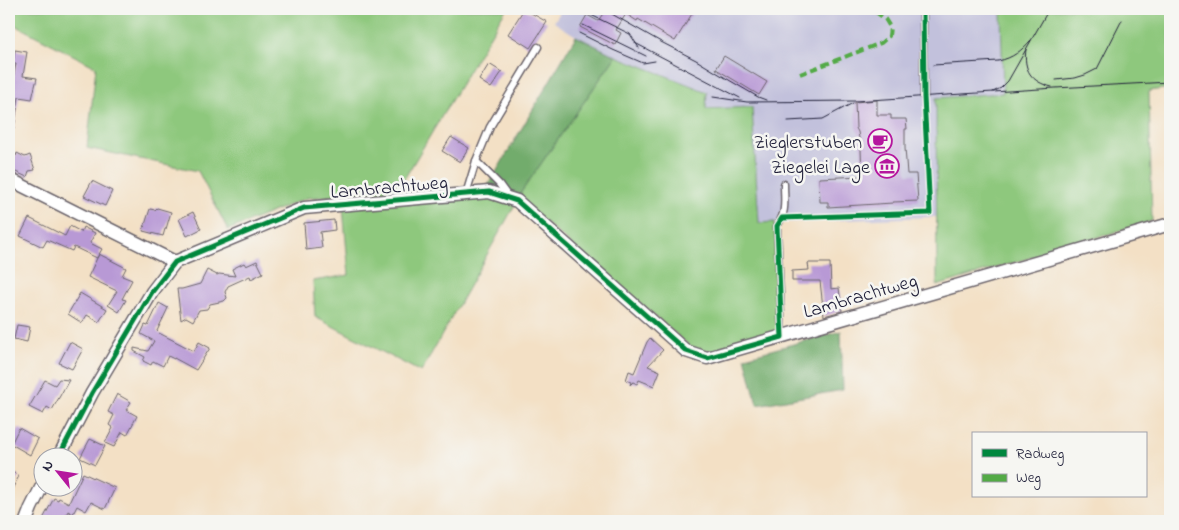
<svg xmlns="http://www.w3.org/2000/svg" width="1179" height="530" font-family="'Indie Flower',sans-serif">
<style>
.industrial{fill:#c2c1dc}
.green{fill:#8ec87d;stroke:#58755c}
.forest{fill:#72ac6c;stroke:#4a6754}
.building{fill:#b899d5}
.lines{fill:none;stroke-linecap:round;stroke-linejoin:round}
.service-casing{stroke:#6b646b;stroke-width:9}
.minor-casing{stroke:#6b646b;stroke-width:15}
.service{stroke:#fff;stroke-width:6}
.minor{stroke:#fff;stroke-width:12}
.tram{stroke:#22223b;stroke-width:1}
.quiet{stroke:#53aa46;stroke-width:4;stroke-dasharray:8 4;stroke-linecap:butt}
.cycleway-casing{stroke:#f6f6f2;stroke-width:8}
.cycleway{stroke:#00873e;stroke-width:5}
.labels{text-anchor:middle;stroke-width:5;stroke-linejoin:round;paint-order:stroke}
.poi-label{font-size:20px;fill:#22223b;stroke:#f6f6f2;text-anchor:end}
.street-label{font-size:20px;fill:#22223b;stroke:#f6f6f2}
</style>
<rect width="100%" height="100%" fill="#f6f6f2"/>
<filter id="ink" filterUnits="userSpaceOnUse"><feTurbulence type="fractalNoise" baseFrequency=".02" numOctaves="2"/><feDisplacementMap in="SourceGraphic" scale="10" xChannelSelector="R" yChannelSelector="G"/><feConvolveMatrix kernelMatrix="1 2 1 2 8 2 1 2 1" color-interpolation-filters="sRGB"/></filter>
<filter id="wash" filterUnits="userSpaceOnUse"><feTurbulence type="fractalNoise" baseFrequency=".0096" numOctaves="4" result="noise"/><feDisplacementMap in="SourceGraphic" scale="20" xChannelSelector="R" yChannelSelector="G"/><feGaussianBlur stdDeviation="1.12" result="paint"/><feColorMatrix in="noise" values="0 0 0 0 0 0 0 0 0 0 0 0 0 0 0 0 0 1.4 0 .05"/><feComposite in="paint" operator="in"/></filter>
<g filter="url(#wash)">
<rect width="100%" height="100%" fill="#f3e0c5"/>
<polygon class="industrial" points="562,9 1001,9 1003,93 936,98 936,217 759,223 752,107 705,109 707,92 616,56 576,36 554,22"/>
<g class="green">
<polygon points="9,9 506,9 397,191 307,198 228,230 198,171 87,148 96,67 9,22"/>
<polygon points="1001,9 1170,9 1170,88 1149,91 1152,221 937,286 936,98 1003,93"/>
<polygon points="616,56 707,92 706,109 752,107 759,223 775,222 778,335 708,355 691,347 517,198"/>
<polygon points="477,196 516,203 421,372 315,317 313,281 349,275 343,208"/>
</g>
<g class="forest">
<polygon points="576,36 616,56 517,198 486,189"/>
<polygon points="841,331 843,390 757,405 745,357"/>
</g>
<g id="blocks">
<g class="building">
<polygon points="524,9 547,22 530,48 508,34"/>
<polygon points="606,9 653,9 662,14 665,9 695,9 675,41 638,19 637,21 626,14 616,30 621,33 615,45 580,27 587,15 598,21"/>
<polygon points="15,50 27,52 23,76 37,78 32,99 19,97 14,128 9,128 9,98 16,64 13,64"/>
<polygon points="724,56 767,82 759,95 716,69"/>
<polygon points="489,64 502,72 491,88 479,80"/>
<polygon points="877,100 877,115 891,115 891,119 906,119 907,129 905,129 905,148 907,174 916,174 918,201 893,202 893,203 828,207 828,202 820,202 819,178 862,176 861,150 858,132 856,128 855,102"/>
<polygon points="451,137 469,148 460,162 442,151"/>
<polygon points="9,152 16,156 17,153 25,157 30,155 35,170 29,171 27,177 9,169"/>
<polygon points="92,181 112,191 105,206 84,196"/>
<polygon points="157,208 171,212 166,229 165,229 163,236 143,231 150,209 155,210"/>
<polygon points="193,212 201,229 187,236 179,219"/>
<polygon points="29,218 65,236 70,226 81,232 83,227 95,233 90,243 102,249 97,258 74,247 72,251 47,240 43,247 20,236"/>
<polygon points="334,220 335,230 320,232 322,248 306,250 304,223"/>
<polygon points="99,254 126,268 122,276 132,280 122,299 126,300 119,312 108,305 117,291 88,277"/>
<polygon points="257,261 263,273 251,279 250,276 228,286 225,292 227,298 224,301 210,304 207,309 199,310 193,321 186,317 181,320 177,289 182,289 200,284 207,270 217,275 219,274 235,276 232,269 244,263 246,266"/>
<polygon points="808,263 830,263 831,289 839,288 842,311 824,316 820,281 792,281 792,271 809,270"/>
<polygon points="80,293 107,309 99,322 87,315 82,323 68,314"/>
<polygon points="159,303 168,308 157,331 159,333 194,351 199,342 210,348 196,370 174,358 174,359 168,356 163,366 153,361 151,365 143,361 145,357 134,351 134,348 148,351 154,341 141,334 145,325 148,326"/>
<polygon points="17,325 30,327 27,342 14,339"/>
<polygon points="650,338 663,350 648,366 660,371 654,386 639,380 637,384 633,382 630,385 631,382 626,380 629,371 634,373 647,342"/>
<polygon points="70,342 83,349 72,369 59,363"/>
<polygon points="59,379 69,380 52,410 47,407 43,414 29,407 45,380 55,385"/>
<polygon points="117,394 131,402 126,410 137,416 127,435 122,432 114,447 105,443 113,428 109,425 114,415 108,412"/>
<polygon points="19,428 38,439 30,455 11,444"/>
<polygon points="90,439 105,446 95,465 80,458"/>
<polygon points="9,470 19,476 9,495"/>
<polygon points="83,473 115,488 105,509 91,502 86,511 77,506 73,514 68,511 63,521 42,521 54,498 58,500 59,498 69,503"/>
</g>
</g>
</g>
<g filter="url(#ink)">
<use href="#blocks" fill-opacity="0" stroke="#6b646b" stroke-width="1"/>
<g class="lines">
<g class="service-casing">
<g id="service">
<polyline points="923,9 924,97"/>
<polyline points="476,161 499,184 507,195"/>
<polyline points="466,194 476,161 490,127 538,47"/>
<path d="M 782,337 L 777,226 C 787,212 784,200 784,184"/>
</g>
</g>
<g class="minor-casing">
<g id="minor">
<polyline points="9,179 175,262"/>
<polyline points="58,458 92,393 152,292 175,262 304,208 489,192 517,201 686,351 707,358 1170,224"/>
<polyline points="26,521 31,508 42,486"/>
</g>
</g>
<use href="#service" class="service"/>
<use href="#minor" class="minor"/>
<g class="tram">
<polyline points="603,9 661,42 696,60 729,80 758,97 766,100"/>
<polyline points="589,14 630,34 639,48"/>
<polyline points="583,25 646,56"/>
<polyline points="579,33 613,50 643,63 655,61"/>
<polyline points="635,43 740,98"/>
<path d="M 1026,49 C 1023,70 1031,82 1052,87"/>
<path d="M 933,65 L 998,61 C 1013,58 1021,51 1031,40"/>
<polyline points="1056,80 1075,78 1085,75 1097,69 1122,20"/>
<polyline points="993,92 1001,88 1008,81 1049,9"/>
<polyline points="713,97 747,102 855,101 1055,88 1170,82"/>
<polyline points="788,121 823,119 853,103"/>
</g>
<polyline class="quiet" points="800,74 881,43 889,36 890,27 885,19 872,9"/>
<g class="cycleway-casing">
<polyline id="cycleway" points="58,458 92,393 152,292 175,262 304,208 489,192 517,201 686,351 707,358 782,337 777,226 782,218 930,213 924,97 923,9"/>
</g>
<use href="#cycleway" class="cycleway"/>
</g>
</g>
<defs>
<g id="cafe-ring" transform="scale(1.25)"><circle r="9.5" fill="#f6f6f2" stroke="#b5179e" stroke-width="1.5"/><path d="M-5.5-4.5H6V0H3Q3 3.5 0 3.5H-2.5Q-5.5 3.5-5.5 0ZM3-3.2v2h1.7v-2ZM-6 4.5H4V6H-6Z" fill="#b5179e"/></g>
<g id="museum-ring" transform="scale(1.25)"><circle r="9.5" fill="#f6f6f2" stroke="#b5179e" stroke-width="1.5"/><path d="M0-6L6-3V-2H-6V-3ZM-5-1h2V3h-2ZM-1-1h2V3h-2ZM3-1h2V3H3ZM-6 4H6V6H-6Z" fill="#b5179e"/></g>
</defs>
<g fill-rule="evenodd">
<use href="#cafe-ring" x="880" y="141"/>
<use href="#museum-ring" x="887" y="166"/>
</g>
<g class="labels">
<g class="poi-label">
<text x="862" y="148">Zieglerstuben</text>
<text x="870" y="173">Ziegelei Lage</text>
</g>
<g class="street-label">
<text transform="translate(389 186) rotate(-5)" y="7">Lambrachtweg</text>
<text transform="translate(860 295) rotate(-16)" y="7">Lambrachtweg</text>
</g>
</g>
<rect width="1179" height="530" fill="none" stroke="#f6f6f2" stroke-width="30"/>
<rect x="972" y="432" width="175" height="65" fill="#f6f6f2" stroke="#a1a1a9"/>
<rect x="982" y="449" width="25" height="8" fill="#00873e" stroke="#a1a1a9"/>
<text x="1016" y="458" font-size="15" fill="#22223b">Radweg</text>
<rect x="982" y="474" width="25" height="8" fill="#53aa46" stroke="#a1a1a9"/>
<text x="1016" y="482" font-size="15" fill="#22223b">Weg</text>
<g transform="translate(58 472) rotate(300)"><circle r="24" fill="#f6f6f2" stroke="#a1a1a9"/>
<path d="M0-4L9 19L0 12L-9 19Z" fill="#b5179e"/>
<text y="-8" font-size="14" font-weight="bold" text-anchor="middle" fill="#22223b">N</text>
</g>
</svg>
